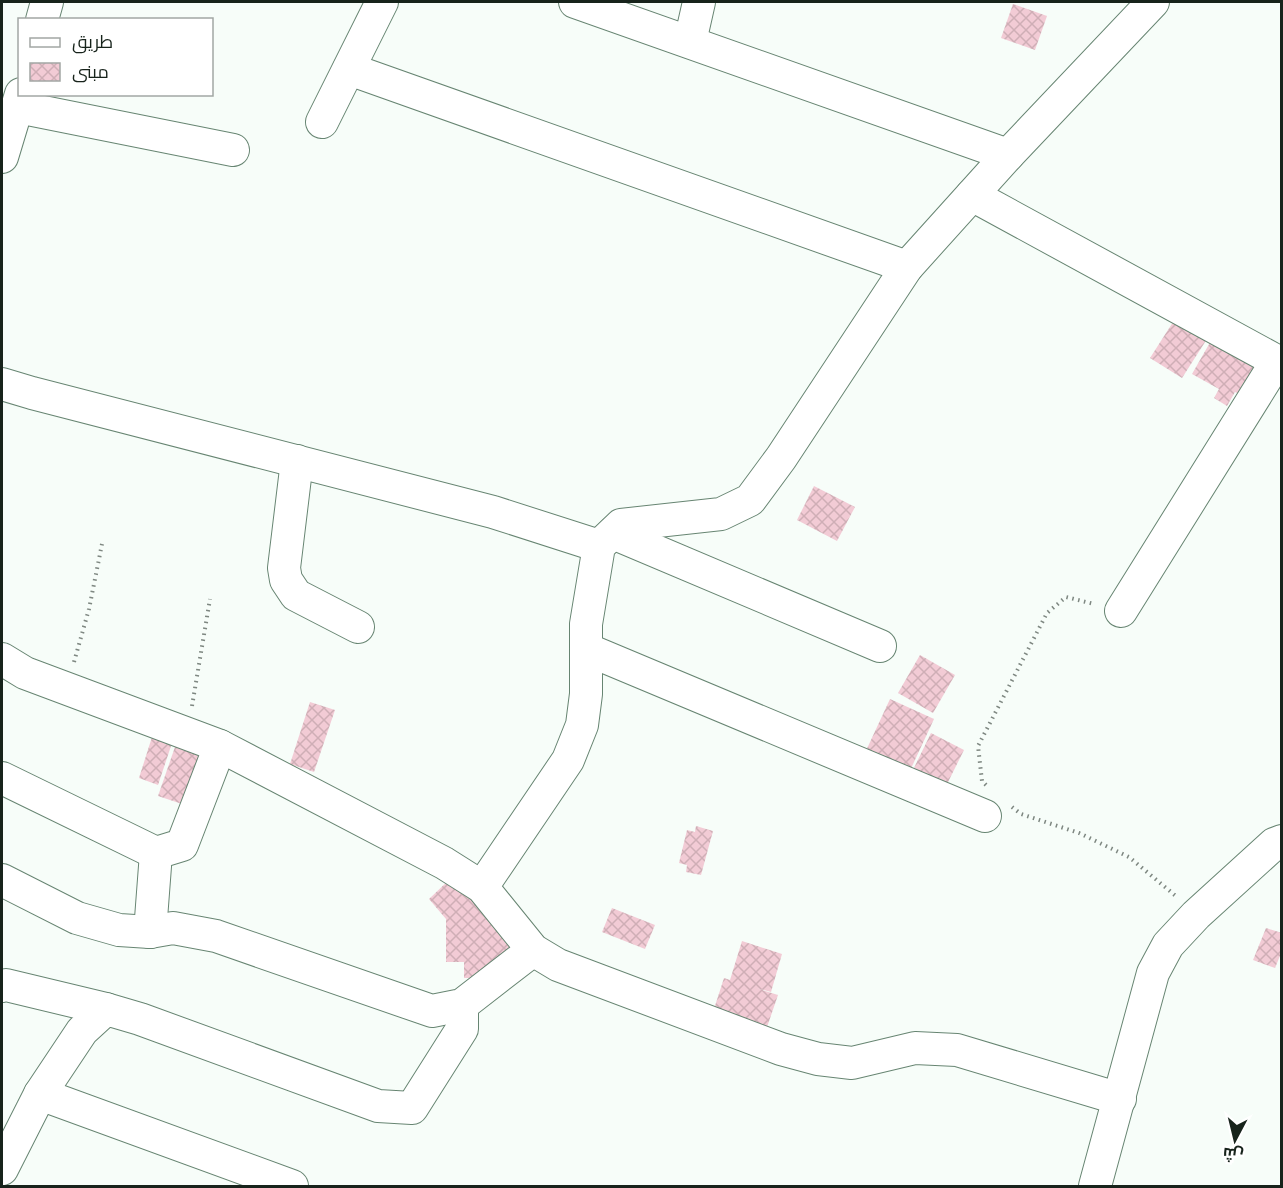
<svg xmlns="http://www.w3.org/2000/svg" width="1283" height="1188" font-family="Spectral,Cairo,serif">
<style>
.building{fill:url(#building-cross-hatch)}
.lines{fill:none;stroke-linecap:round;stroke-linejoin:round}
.minor-casing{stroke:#678572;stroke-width:34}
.path{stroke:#7e8781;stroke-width:4;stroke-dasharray:1.5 4.5;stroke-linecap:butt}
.minor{stroke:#fff;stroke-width:32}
</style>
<defs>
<pattern id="building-cross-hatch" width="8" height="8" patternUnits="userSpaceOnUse" patternTransform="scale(1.5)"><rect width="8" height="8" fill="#f2cbd5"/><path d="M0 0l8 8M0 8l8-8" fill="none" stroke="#cfaeb6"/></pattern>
</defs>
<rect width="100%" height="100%" fill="#f7fdf9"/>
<g class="building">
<polygon points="1013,4 1047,16 1035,50 1001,38"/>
<polygon points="1175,319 1207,339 1182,378 1150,358"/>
<polygon points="1212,339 1267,370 1249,399 1235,392 1227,406 1214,398 1219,389 1192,374"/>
<polygon points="814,486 855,507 837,541 797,520"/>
<polygon points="920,655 955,675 933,713 898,693"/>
<polygon points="890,699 934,719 908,775 864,755"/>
<polygon points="310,702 335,710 314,772 290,764"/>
<polygon points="931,733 964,750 945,788 912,772"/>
<polygon points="152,737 172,743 158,785 139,778"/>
<polygon points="176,744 200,752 182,804 158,796"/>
<polygon points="696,826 713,831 701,875 686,872 687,865 679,863 687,830 695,832"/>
<polygon points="450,879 468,888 487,911 484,914 516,950 476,978 464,978 464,962 446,962 446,919 429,899"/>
<polygon points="612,908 655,925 645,949 602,932"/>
<polygon points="1266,928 1282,933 1282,951 1275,968 1253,960"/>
<polygon points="742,941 782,954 771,992 756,988 778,995 766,1030 713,1012 724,978 730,980"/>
</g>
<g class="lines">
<g class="minor-casing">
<g id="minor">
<polyline points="575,2 1008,155"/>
<polyline points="42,20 47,2"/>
<polyline points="690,42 699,2"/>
<polyline points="349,69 907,267"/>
<polyline points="18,107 233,150"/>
<polyline points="322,122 382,2"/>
<polyline points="2,157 21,94"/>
<polyline points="972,195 1282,364"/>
<polyline points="2,384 32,393 493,512 599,546"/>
<polyline points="297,461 284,568 286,580 296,595 358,627"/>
<polyline points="613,533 880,646"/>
<polyline points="1121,611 1277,361"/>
<polyline points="586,649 985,816"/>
<polyline points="2,659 25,673 220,746 444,863 482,887 533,950 558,965 781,1049 818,1059 852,1063 915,1048 957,1050 1120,1099"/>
<polyline points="2,778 156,853"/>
<polyline points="2,880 77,918 119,930 150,932 173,928 216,936 432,1011 462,1005 533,950"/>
<polyline points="482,887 568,760 582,725 586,694 586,624 599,546 621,525 721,514 750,500 781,458 907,267 1008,155 1153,2"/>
<polyline points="150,932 156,853 182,845 220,746"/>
<polyline points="2,986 6,985 106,1009"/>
<polyline points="40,1094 292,1186"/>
<polyline points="2,1169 40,1094 82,1031 106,1009 140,1019 378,1106 412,1108 462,1029 462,1005"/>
<polyline points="1095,1186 1153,973 1168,945 1196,915 1274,844 1282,841"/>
</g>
</g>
<g class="path">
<polyline points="74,662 89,609 102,544"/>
<polyline points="192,706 210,599"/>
<polyline points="986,785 982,781 978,746 1047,613 1066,597 1094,604"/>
<polyline points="1012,807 1021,814 1079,833 1129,857 1177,897"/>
</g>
<use href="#minor" class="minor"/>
</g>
<rect width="1283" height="1188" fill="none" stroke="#17231b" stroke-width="6"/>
<rect x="18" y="18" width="195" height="78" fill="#ffffff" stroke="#a2a7a4" stroke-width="1.5"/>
<rect x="30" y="38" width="30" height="9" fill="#ffffff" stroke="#a2a7a4" stroke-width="1.5"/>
<text x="72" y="48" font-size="18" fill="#17231b">طريق</text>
<rect x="30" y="63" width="30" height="18" fill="url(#building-cross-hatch)" stroke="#a2a7a4" stroke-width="1.5"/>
<text x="72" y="78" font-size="18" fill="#17231b">مبنى</text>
<g transform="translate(1235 1140) rotate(187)" stroke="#ffffff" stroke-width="4.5" paint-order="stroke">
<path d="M0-4.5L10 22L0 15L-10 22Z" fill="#17231b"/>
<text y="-9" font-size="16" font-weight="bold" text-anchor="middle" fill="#17231b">ش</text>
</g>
</svg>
